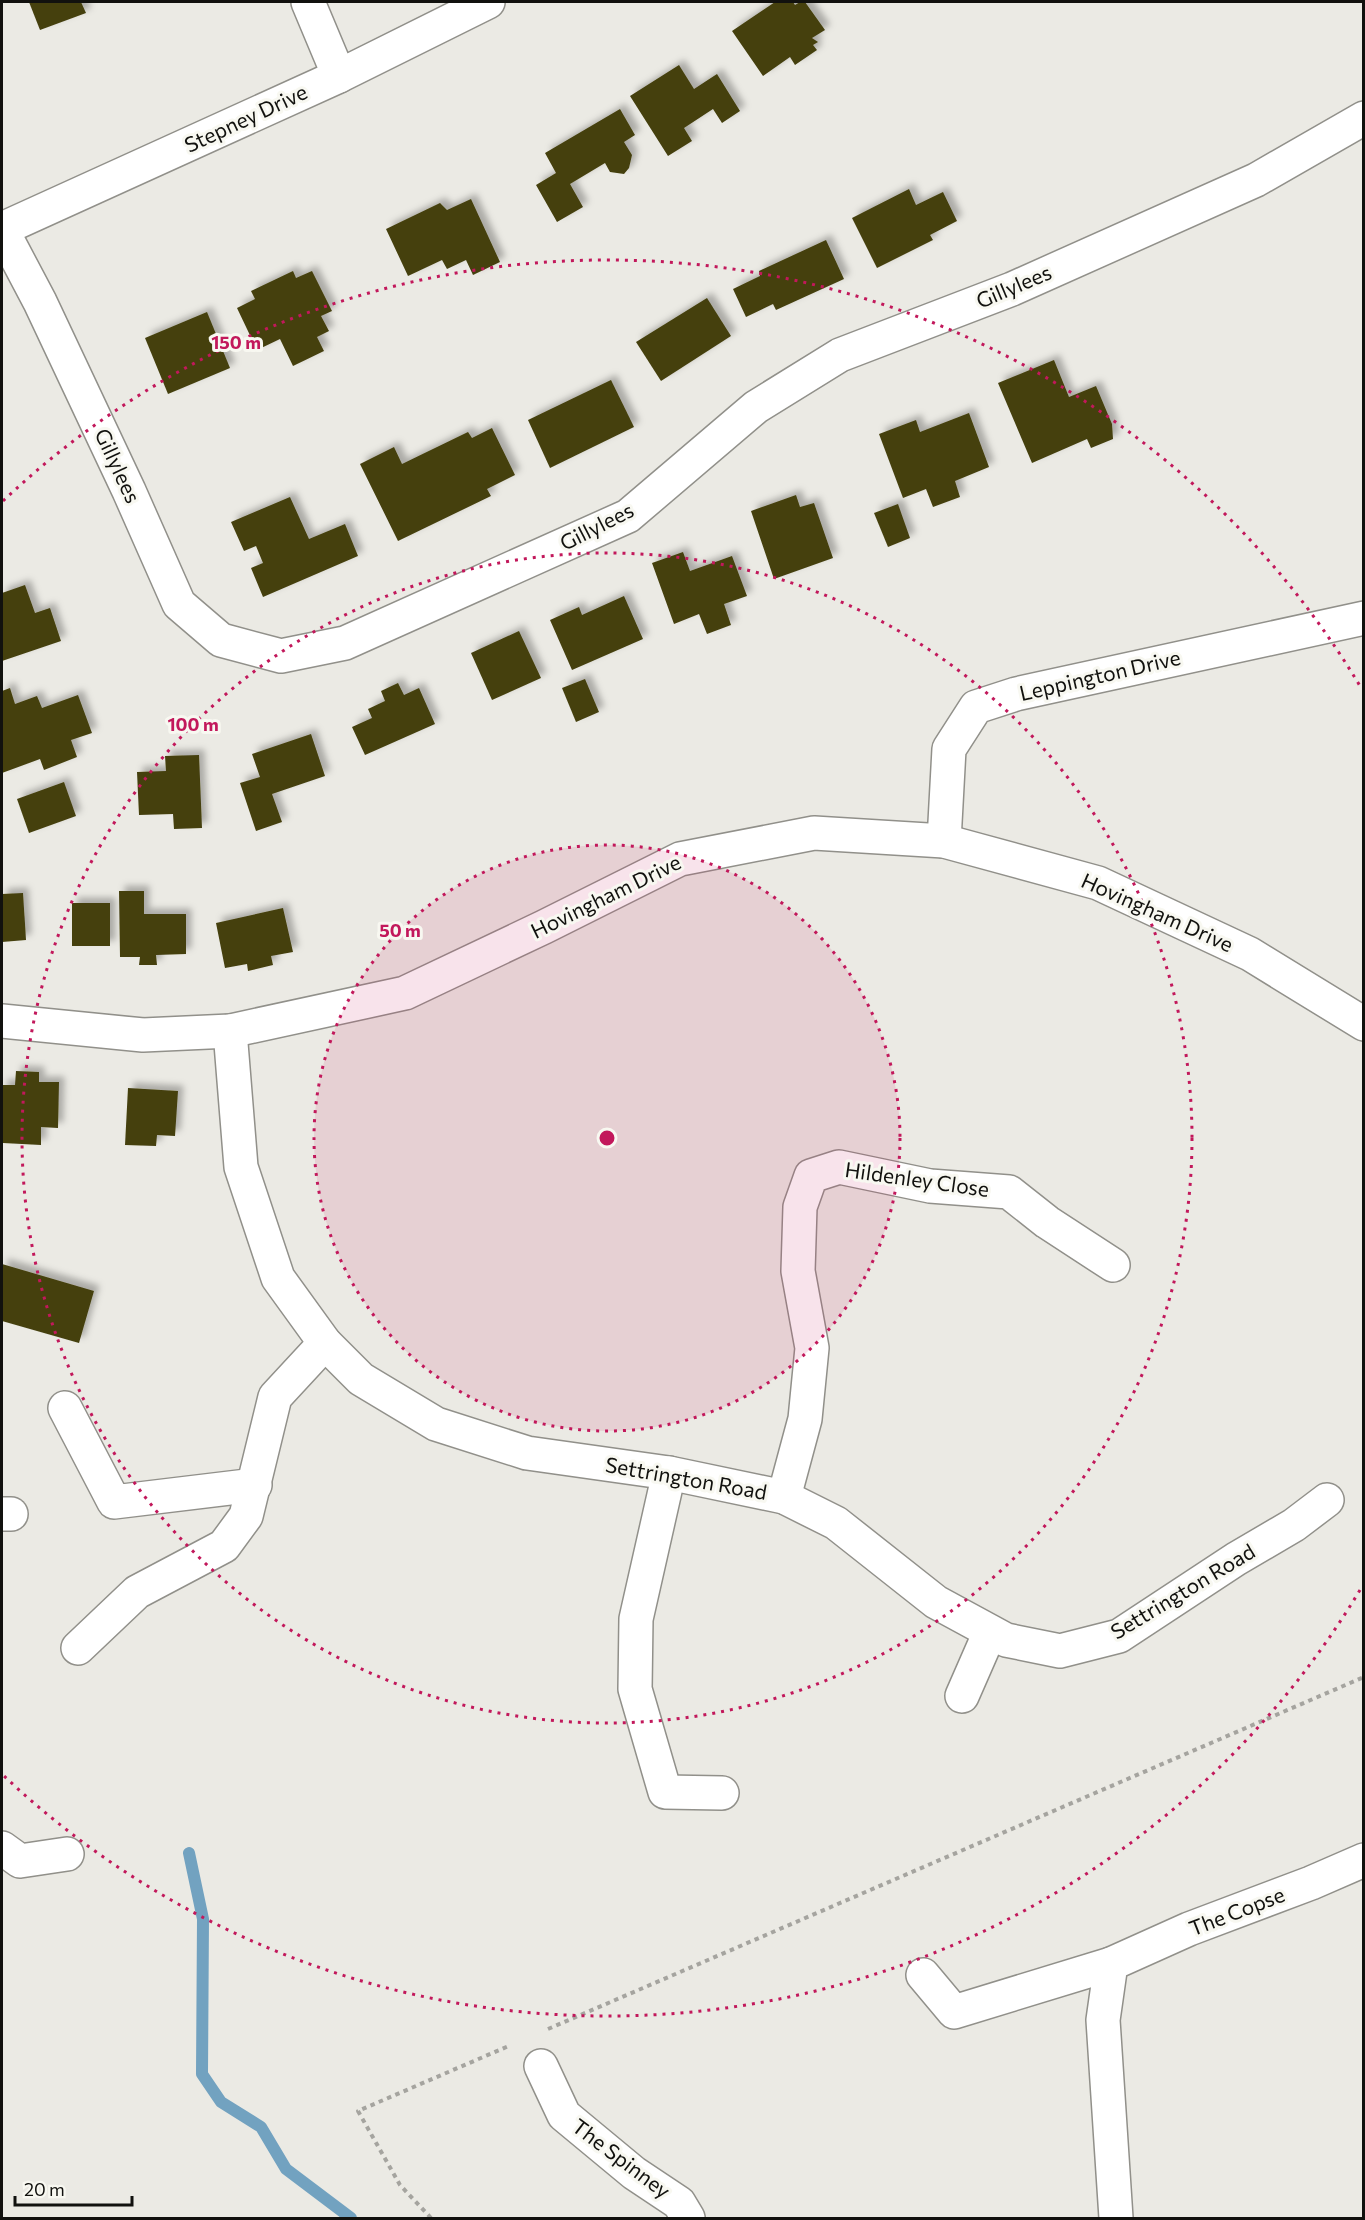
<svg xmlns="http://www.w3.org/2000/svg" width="1365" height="2220" font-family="Commissioner,sans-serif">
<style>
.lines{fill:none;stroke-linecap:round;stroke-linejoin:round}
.stream{stroke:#72a2c0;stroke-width:12}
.building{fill:#443f0d;filter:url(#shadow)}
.minor-casing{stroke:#91908a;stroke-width:36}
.path{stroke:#a5a49f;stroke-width:4;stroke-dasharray:4.5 4.5;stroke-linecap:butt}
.minor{stroke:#fff;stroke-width:33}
.ring{fill:none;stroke:#c2185b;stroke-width:3;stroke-dasharray:3 6}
.labels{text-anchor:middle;stroke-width:6;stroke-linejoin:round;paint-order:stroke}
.street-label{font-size:21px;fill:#11110e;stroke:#f8f8f1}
.centre{fill:#c2185b;stroke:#f8f8f1;stroke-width:3}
.ring-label{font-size:18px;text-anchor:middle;font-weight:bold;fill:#c2185b;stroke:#f8f8f1;stroke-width:6;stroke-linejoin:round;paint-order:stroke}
</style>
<defs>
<filter id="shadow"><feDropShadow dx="5.5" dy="-5.5" stdDeviation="3" flood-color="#0004"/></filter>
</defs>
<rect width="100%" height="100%" fill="#ebeae4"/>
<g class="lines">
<polyline class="stream" points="189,1853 203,1919 202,2074 221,2102 261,2127 286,2169 351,2218"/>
</g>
<g class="building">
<polygon points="29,2 81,2 86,13 40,30"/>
<polygon points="775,2 793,2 795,5 800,2 805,2 825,30 812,38 818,42 813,45 817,50 795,65 790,57 763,76 732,31"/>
<polygon points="679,65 694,89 717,74 740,111 722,123 713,109 684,128 692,141 668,156 630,96"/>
<polygon points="620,109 635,135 624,142 632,155 629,168 624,174 610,172 605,163 570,184 583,207 557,222 536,185 556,173 545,153"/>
<polygon points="909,189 916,205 943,192 957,221 930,235 933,240 877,268 852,218"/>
<polygon points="471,199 500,262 473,275 466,260 447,269 442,260 408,276 386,229 440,203 447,210"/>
<polygon points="826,240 844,279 776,310 773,304 746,317 733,289 760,276 759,271"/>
<polygon points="293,271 296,278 312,271 332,311 321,316 329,331 317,337 324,351 293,366 280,339 257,350 237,308 255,299 251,291"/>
<polygon points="707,298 731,336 661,381 636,342"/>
<polygon points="207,312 230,368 168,394 145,338"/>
<polygon points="1054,360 1069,397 1096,386 1112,424 1113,439 1091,448 1087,439 1032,463 998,383"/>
<polygon points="611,380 634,427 550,468 528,420"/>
<polygon points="969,413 989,467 955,481 960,497 933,507 926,489 903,498 879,434 916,420 920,432"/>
<polygon points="492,428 515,475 487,489 491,496 398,541 360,464 394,447 402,464 468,432 472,438"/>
<polygon points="796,495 800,507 814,503 833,558 774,579 751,511"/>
<polygon points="290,497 309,539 345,524 358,556 263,597 251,568 263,563 256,546 244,551 231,522"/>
<polygon points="898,504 910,538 888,547 874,513"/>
<polygon points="683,552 690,571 732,556 747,596 724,604 731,625 707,634 699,614 674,624 652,563"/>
<polygon points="25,585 35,613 50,608 61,641 2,661 2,593"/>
<polygon points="624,596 643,639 572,670 550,620 579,607 582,615"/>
<polygon points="519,631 541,678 492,700 471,653"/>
<polygon points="585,679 599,712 576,722 562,688"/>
<polygon points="398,683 404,695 419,688 435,724 365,755 352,727 372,718 368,709 385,701 381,691"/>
<polygon points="10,688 15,704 37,696 42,708 78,695 92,733 71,740 77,757 44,770 40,759 2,773 2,691"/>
<polygon points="311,734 325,776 272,794 282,822 256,831 240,783 260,777 252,754"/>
<polygon points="199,755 202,828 174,829 173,814 139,815 137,772 166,771 165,756"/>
<polygon points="64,782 76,816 29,833 17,799"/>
<polygon points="119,891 144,891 144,914 186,914 186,954 156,955 157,965 139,965 140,957 120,957"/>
<polygon points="23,893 26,940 2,942 2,894"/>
<rect x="72" y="903" width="38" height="43"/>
<polygon points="283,908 293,952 271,956 273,965 248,971 247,964 225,968 216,923"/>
<polygon points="16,1071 39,1072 39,1082 59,1082 58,1128 41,1127 41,1145 3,1143 2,1085 15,1085"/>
<polygon points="128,1088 178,1091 175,1136 157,1135 156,1146 125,1145"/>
<polygon points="2,1264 94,1291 79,1343 2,1321"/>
</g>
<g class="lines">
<g class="minor-casing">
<g id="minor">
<polyline points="308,2 339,76"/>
<polyline points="2,229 339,76 488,2"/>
<polyline points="2,230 40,302 129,491 179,604 221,640 281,656 345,643 628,516 756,407 840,355 1012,289 1256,180 1364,118"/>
<polyline points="944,841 949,749 976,707 1016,694 1364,618"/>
<polyline points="2,1021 143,1035 230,1031 405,993 544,927 680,859 814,833 944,841 1098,883 1250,954 1364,1024"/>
<polyline points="230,1031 241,1167 278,1278 325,1343 361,1379 436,1424 527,1453 669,1473 784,1497 836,1523 936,1602 1006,1640 1060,1651 1119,1636 1236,1559 1294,1525 1327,1500"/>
<polyline points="65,1408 114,1502 255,1485"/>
<polyline points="669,1473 636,1619 635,1689 665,1792 722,1793"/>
<polyline points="784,1497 805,1419 812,1348 798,1271 800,1207 811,1176 839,1167 930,1186 1009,1192 1047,1222 1113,1265"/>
<polyline points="2,1514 11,1514"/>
<polyline points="78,1648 137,1592 224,1546 246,1516 275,1397 325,1343"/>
<polyline points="962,1696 990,1632"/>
<polyline points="2,1848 20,1861 67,1854"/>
<polyline points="923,1975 954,2012 1111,1964"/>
<polyline points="541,2066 564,2115 634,2173 679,2203 688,2218"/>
<polyline points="1116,2218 1103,2020 1111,1964 1189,1929 1311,1883 1364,1860"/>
</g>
</g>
<g class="path">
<polyline points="548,2029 1364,1677"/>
<polyline points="431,2218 400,2185 358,2111 511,2045"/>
</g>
<use href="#minor" class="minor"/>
</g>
<circle cx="607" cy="1138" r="293" fill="#c2185b" fill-opacity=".12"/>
<g class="ring">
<circle cx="607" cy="1138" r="293"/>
<circle cx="607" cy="1138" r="585"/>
<path d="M1360 1590A878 878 0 0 1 3 1775M3 501A878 878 0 0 1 1360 686"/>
</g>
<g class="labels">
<g class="street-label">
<text transform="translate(246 119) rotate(-25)" y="7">Stepney Drive</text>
<text transform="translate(1014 287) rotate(-23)" y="7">Gillylees</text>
<text transform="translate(117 466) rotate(65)" y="7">Gillylees</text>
<text transform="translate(597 527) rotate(-27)" y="7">Gillylees</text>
<text transform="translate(1100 676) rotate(-13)" y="7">Leppington Drive</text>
<text transform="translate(606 897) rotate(-26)" y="7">Hovingham Drive</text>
<text transform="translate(1157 913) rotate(24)" y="7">Hovingham Drive</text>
<text transform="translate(917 1180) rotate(8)" y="7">Hildenley Close</text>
<text transform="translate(686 1479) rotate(10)" y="7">Settrington Road</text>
<text transform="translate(1183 1592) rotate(-31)" y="7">Settrington Road</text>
<text transform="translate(1237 1912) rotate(-21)" y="7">The Copse</text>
<text transform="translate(621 2159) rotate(37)" y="7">The Spinney</text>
</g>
</g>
<circle cx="607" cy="1138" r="9" class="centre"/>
<g class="ring-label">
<text x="236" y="349">150 m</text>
<text x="193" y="731">100 m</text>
<text x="400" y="937">50 m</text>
</g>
<rect width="1365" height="2220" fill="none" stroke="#11110e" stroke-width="6"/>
<path d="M15 2196v9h117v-9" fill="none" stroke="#11110e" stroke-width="3"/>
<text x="24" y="2196" font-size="18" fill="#11110e" stroke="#f8f8f1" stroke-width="4.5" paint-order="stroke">20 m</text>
</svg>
